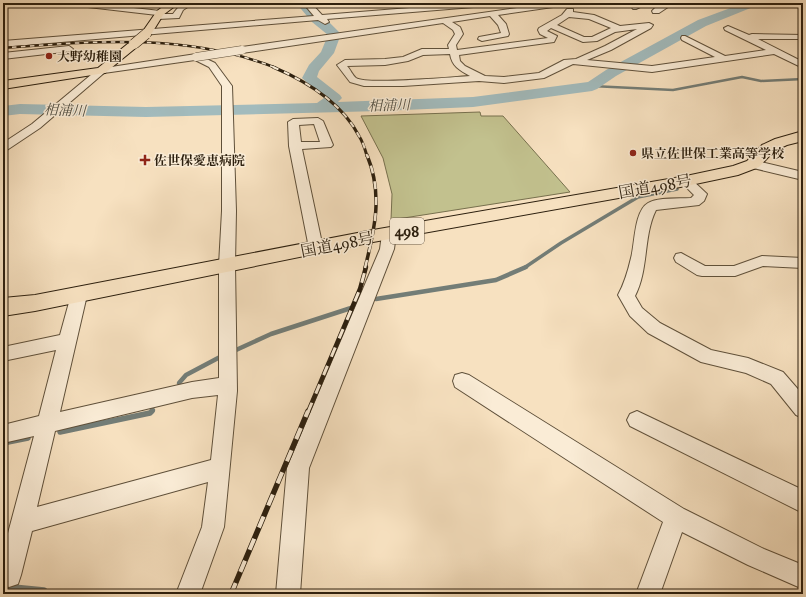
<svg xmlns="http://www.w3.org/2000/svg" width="806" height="597" font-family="'IM FELL Great Primer','Noto Serif JP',serif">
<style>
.green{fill:#c2c18e;stroke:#77704e}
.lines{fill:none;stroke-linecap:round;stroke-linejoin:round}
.stream-far3{stroke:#737d77;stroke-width:2.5}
.stream-far2{stroke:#737d77;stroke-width:3.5}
.stream-far1{stroke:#737d77;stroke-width:4.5}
.stream{stroke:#737d77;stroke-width:5.5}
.river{fill:#a2bbbd;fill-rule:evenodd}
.minor-casing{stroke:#5f503a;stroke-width:2}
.major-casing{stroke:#2c1f0e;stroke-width:2}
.highway-casing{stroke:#2c1f0e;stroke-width:2}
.minor{fill:#faecd6;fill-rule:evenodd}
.major{fill:#f7e1c0;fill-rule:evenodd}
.highway{fill:#f7e1c0;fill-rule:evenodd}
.rail-far4-casing{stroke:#2c1f0e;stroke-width:2.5}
.rail-far3-casing{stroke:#2c1f0e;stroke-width:3}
.rail-far2-casing{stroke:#2c1f0e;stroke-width:3.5}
.rail-far1-casing{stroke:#2c1f0e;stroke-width:4.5}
.rail-casing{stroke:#2c1f0e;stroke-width:5.5}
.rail-far4{stroke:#faecd6;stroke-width:1.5;stroke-dasharray:4.5;stroke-linecap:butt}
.rail-far3{stroke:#faecd6;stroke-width:2;stroke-dasharray:6;stroke-linecap:butt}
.rail-far2{stroke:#faecd6;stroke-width:2.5;stroke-dasharray:8;stroke-linecap:butt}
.rail-far1{stroke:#faecd6;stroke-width:3;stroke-dasharray:10;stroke-linecap:butt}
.rail{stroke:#faecd6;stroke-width:4;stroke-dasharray:12;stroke-linecap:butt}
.minor-bridge-casing{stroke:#5f503a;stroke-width:9;stroke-linecap:butt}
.major-bridge-casing{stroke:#2c1f0e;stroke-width:11;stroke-linecap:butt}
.minor-bridge{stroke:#faecd6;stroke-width:8}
.major-bridge{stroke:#f7e1c0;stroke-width:10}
.poi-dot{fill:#8f2418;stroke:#faecd6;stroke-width:1.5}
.labels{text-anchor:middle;stroke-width:3;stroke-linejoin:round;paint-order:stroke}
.far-poi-label{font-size:13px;font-weight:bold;fill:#2c1f0e;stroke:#faecd6;text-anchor:start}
.far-water-label{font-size:14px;font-style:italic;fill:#4f4e43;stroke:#faecd6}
.shield{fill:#faecd6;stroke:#6a5c4a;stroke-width:1}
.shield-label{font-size:15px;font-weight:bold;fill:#2c1f0e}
.street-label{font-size:16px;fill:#2c1f0e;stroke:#faecd6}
</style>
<rect width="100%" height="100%" fill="#f7e1c0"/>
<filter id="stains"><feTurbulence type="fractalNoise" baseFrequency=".005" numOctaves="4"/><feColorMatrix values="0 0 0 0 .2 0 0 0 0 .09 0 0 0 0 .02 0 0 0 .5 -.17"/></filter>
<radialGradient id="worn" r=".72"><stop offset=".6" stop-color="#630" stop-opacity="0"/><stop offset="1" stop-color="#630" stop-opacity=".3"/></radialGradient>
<polygon class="green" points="480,112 481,116 503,116 570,192 391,220 392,194 383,158 361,116"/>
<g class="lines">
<polyline class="stream-far3" points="592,86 673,90 742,77 761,81 803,79"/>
<polyline class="stream-far2" points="524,268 561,243 638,197 677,189"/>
<g class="stream-far1">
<polyline points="376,299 496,280 526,267"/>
<polyline points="236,350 271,334 351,308"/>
<polyline points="179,383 186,375 220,357"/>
<polyline points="151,412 153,410"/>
</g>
<g class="stream">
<polyline points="60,432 150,413 152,411"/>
<polyline points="3,443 28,438"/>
<polyline points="3,586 44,590 49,594"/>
</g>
<polygon class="river" points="296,3 308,3 320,16 328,21 341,34 334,53 319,71 317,77 340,95 342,98 338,102 473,97 588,82 606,70 698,20 744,3 760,3 758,5 706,26 616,76 597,89 592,91 473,107 381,111 146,117 20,114 3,116 3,106 20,104 146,107 317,103 324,98 302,78 309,65 321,52 328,35 312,22"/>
<defs>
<g id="minor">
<path d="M3 3H90L160 11H163V14H173C179 5 184 3 194 3L183 10 179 18 158 19 154 17 157 15 88 7 3 6Z"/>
<polygon points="303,3 311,3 322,15 472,3 502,3 498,5 327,19 329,22 325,24 318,20 3,47 3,41 314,16"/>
<path d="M552 3H571L567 5 498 15 506 24 509 34 508 36 482 41 478 39 479 37 501 33 498 25 490 16 452 22 460 27 463 34 456 45 457 50 548 38 540 34 538 30 539 28 562 15 567 9H573V12L594 15 620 26 649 23 653 25 651 28 611 50 587 60 652 66 715 57 682 40 681 38 682 36H685L725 56 766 50 725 30 724 28 728 26 749 35 752 34 803 35 802 39H758L803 62V68L774 54 652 72 573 64 544 78 504 83 479 81 403 86H364L350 82 337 65 345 60 385 59 403 57 422 49H449L448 45 455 34 453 30 443 23 242 53 238 50 242 47ZM569 17 589 19 611 28 592 37H584L557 25ZM551 28 583 42 597 41 615 32 637 29 605 46 576 59 564 60 539 73 504 77 485 76 465 66 460 61 459 55 554 42 557 36 547 31ZM450 54C452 66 459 70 470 76 453 77 366 85 356 78 353 76 350 69 347 66L385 65 408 61 423 55Z"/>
<polygon points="629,3 637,3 640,7 636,9 633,9"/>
<polygon points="664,3 674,3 659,13 653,13 652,11 656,7"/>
<polygon points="69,46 73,49 72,51 3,59 3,53"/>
<path d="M196 54 215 63 232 86 236 211 235 265 237 391 224 527 200 594H176L202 527 208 482 32 531 21 575 18 584 9 587 3 585V552L34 436 3 443V425L39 416 56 350 3 361V347L60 335 71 295 73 291 79 289 85 291 87 295 60 412 192 382 219 378V265L222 211V86L209 67 195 60 104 73 40 128 7 150 3 151V143L32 124 98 69ZM218 395 211 460 37 507 55 431 192 398Z"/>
<path d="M318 118 323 121 333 145 331 147 302 149 323 248 321 252 316 253 311 252 309 248 289 146 288 122 293 119ZM314 124 320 142H301L299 125Z"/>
<polygon points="753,160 803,172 803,180 749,167 747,164 749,161"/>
<path d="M686 177 690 178 707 194 704 201 699 205 656 210C643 236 649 269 635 296L642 308 660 323 711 350 748 358 783 372 803 395V418L796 415 771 384 746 373 701 362 648 333 630 316 618 295C624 284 628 271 631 258 635 244 634 211 648 203 659 197 678 199 691 198L694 195 680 181 682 178Z"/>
<polygon points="389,229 394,231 396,234 394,249 309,468 300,594 276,594 287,468 380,249 382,234 384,231"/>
<polygon points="681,253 705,266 734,266 762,256 803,258 803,268 763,266 735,276 702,276 697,275 676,262 674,258 676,254"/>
<polygon points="462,373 469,375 684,509 764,549 803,565 803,589 748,565 682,532 660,594 636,594 663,522 455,387 453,381 455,375"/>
<polygon points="637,411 803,490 803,513 630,426 627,420 630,414"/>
</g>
<g id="major">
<polygon points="168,3 179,3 163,15 150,36 142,36 141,34 157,11"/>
<polygon points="134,41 138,42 139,44 138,46 105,73 3,89 3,81 98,68 130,42"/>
</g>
<polygon id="highway" points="803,131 803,141 787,145 774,151 759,167 738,175 686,186 373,242 35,311 3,316 3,298 35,295 373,230 686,176 733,166 747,161 762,145 775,139"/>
</defs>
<use href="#minor" class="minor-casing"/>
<use href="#major" class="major-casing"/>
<use href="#highway" class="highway-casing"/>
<use href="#minor" class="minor"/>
<use href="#major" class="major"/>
<use href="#highway" class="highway"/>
<defs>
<path id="rail-far4" d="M3 48C95 41 188 33 276 68"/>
<path id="rail-far3" d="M273 67C306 81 342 103 359 136 363 142 365 149 367 156"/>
<path id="rail-far2" d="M365 268C375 228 383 194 367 155"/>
<polyline id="rail-far1" points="308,412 360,289 366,267"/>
<polyline id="rail" points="231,594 308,411"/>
</defs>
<use href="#rail-far4" class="rail-far4-casing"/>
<use href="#rail-far3" class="rail-far3-casing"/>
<use href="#rail-far2" class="rail-far2-casing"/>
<use href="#rail-far1" class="rail-far1-casing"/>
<use href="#rail" class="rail-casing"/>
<use href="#rail-far4" class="rail-far4"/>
<use href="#rail-far3" class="rail-far3"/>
<use href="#rail-far2" class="rail-far2"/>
<use href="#rail-far1" class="rail-far1"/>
<use href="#rail" class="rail"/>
<defs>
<polyline id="minor-bridge" points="196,57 242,50"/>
<polyline id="major-bridge" points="134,44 146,34"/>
</defs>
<use href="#minor-bridge" class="minor-bridge-casing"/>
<use href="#major-bridge" class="major-bridge-casing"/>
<use href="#minor-bridge" class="minor-bridge"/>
<use href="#major-bridge" class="major-bridge"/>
</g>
<g class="poi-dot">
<circle cx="49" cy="56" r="4"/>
<circle cx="633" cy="153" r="4"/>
<path d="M143 154h4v4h4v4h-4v4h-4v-4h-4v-4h4z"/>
</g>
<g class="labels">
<g class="far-poi-label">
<text x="57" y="61">大野幼稚園</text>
<text x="641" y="158">県立佐世保工業高等学校</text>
<text x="154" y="165">佐世保愛恵病院</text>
</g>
<g class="far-water-label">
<text transform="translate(389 105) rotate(-2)" y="5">相浦川</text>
<text transform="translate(65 110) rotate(2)" y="5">相浦川</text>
</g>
<rect class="shield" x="390" y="218" width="34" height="26" rx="3"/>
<g class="shield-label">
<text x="407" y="236">498</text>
</g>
<g class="street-label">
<text transform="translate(655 186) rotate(-10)" y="6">国道498号</text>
<text transform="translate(337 244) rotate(-11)" y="6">国道498号</text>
</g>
</g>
<rect width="806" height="597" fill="none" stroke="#f7e1c0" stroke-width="16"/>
<rect x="4" y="4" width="798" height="589" fill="none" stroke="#2c1f0e" stroke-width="2"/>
<rect x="8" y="8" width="790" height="581" fill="none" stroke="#2c1f0e"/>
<rect width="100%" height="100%" filter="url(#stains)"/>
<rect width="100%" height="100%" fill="url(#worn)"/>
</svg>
